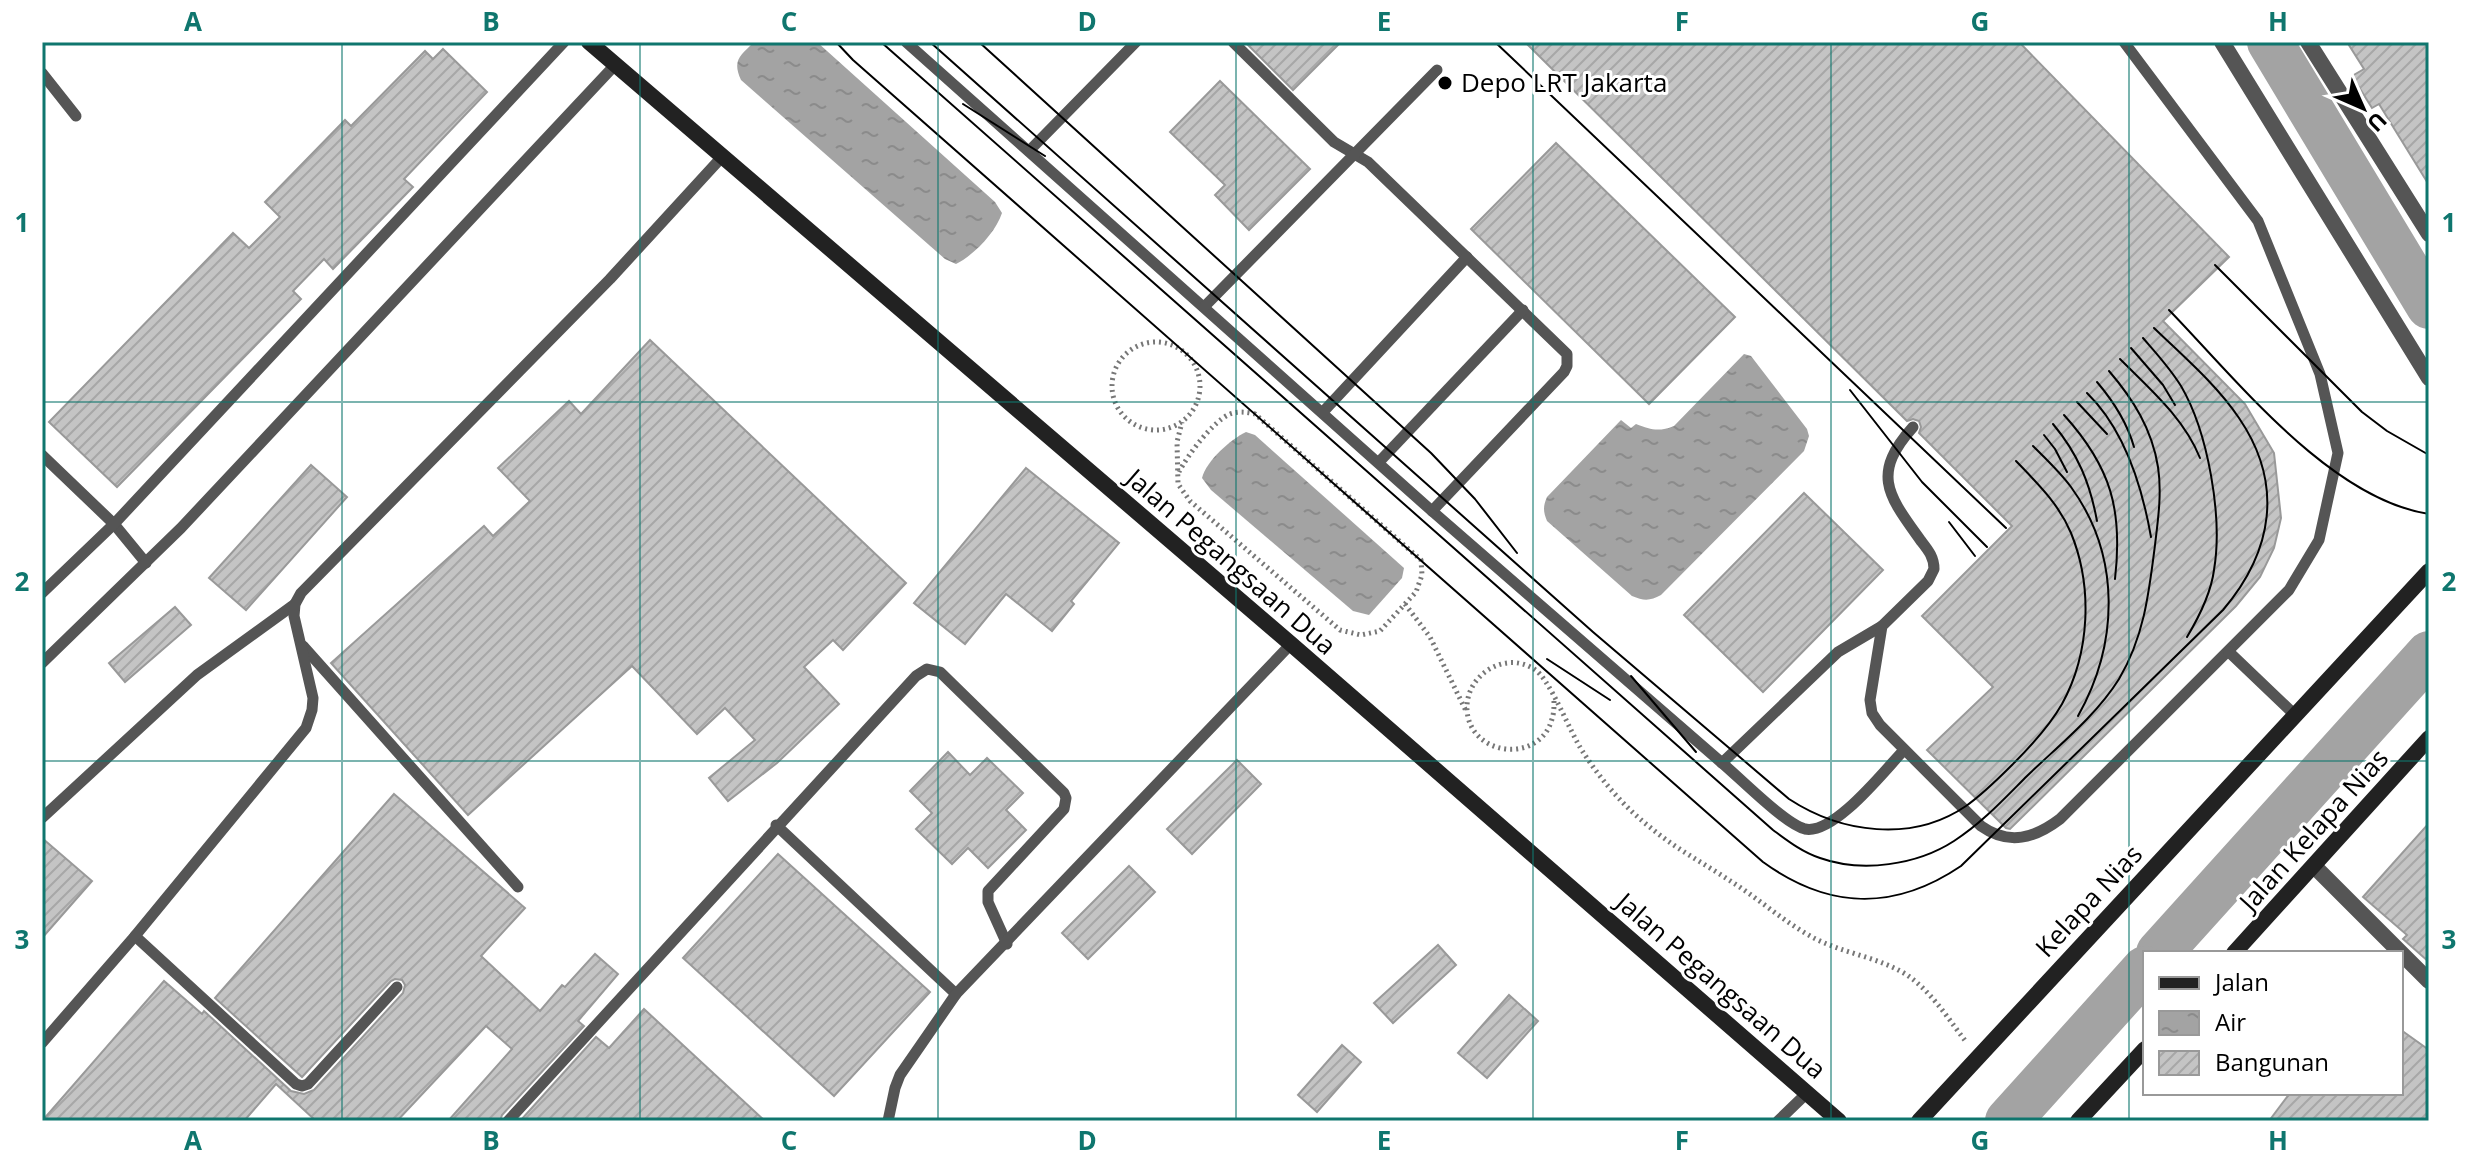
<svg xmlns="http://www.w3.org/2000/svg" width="2471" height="1163" font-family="'Open Sans',sans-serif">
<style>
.water{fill:url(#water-ripples)}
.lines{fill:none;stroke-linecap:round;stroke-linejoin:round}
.river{stroke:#a3a3a3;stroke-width:46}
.building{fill:url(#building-hatch);stroke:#999;stroke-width:2}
.path{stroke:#777;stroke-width:5;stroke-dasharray:2 4;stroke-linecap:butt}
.lane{stroke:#555;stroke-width:11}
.street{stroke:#555;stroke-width:16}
.secondary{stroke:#222;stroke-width:16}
.tram{stroke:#000;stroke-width:2}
.grid{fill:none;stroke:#0f766e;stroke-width:2;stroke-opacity:0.55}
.poi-dot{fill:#000;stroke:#fff;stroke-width:3}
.labels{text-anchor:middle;stroke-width:6;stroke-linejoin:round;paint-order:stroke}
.poi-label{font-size:26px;fill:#000;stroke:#fff;text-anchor:start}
.street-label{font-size:26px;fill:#000;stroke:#fff}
.neatline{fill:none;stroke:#0f766e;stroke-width:3}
.grid-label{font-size:26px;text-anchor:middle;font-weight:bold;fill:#0f766e}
</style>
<defs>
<pattern id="water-ripples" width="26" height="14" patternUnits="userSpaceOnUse" patternTransform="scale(2)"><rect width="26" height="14" fill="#a3a3a3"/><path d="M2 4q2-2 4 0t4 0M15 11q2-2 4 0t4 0" fill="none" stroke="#8b8b8b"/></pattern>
<pattern id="building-hatch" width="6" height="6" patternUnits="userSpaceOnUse" patternTransform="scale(2)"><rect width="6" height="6" fill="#c4c4c4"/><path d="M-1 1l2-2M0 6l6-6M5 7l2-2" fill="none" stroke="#a7a7a7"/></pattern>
</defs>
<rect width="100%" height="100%" fill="#fff"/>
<g class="water">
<path d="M754 42H817L995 202 1002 213C996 232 974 255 956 264L945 259 741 80C732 60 740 56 754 42Z"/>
<path d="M1744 354 1751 356 1807 429 1809 436 1804 451 1661 595C1650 601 1644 601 1632 596L1547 521C1543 511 1543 506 1547 497L1621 420 1631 428 1636 424C1651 430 1659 432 1674 426Z"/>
<path d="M1246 432 1255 435 1404 568 1402 578 1369 615 1353 611 1211 490 1202 478C1206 461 1231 439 1246 432Z"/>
</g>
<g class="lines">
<g class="river">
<polyline points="2270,42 2429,306"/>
<polyline points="2159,953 2429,654"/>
<polyline points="2008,1121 2145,969"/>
</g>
</g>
<g class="building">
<polygon points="1245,42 1341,42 1293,90"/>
<polygon points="1525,42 2019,42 2229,257 2163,321 2245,404 2274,453 2281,518 2274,548 2260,577 2236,606 2010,829 2006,828 1927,750 1993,687 1922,616 2012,526 1919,433 1921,427 1919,421 1913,419 1907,421"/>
<polygon points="2347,42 2429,42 2429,185 2379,104 2372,108 2352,76 2364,69"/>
<polygon points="443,49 487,92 404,179 413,187 333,269 324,259 293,291 301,299 117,487 49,422 233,233 249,248 280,217 265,202 345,120 351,126 425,51 433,59"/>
<polygon points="1220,81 1310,169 1249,230 1215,195 1225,185 1170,132"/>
<polygon points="1556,143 1735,317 1649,404 1471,229"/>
<polygon points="650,340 906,583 843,650 833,640 804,667 839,704 777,763 728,801 709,778 755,740 725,708 697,734 632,666 468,815 331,663 484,526 493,536 530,501 498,468 569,401 581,414"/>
<polygon points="311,465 347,497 246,610 209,578"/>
<polygon points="1026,468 1119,543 1071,601 1074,604 1052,631 1006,594 965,644 914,603"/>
<polygon points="1804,493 1883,570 1763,692 1684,615"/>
<polygon points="175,607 191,625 125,682 109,663"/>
<polygon points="948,752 970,775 987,758 1023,793 1006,810 1026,830 988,868 968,848 952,864 916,829 932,813 910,791"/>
<polygon points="1237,760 1261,784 1192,854 1167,829"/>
<polygon points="394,794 525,908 481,956 540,1011 562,985 565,987 595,954 618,974 578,1021 584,1026 502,1115 500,1121 448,1121 512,1049 486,1026 397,1121 316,1121 276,1084 244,1121 42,1121 164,981 202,1014 204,1011 291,1091 304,1094 314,1090 403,993 405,985 402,980 395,979 391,981 302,1077 215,998"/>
<polygon points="2429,823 2429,962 2403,939 2407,935 2363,897"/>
<polygon points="42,838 92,881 42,938"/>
<polygon points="778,854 930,992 834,1096 683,958"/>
<polygon points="1129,866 1155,892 1088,959 1062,933"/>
<polygon points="1438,945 1456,965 1393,1023 1374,1003"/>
<polygon points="1509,995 1538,1021 1487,1078 1458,1053"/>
<polygon points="644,1009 765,1121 520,1121 596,1037 609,1048"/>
<polygon points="2401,1030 2429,1050 2429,1121 2269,1121 2290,1093 2401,1093"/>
<polygon points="1342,1045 1361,1062 1317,1112 1298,1095"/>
</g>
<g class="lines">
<g class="path">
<circle cx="1156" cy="386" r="44"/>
<path d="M1179 472C1187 456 1213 421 1230 414 1239 411 1246 412 1255 414L1421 560 1422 575 1416 592 1380 631 1361 635 1340 630 1190 501 1178 484 1177 442 1182 422"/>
<polyline points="1405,604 1430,637 1466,711"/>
<path d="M1554 701C1554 707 1554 713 1552 719 1540 764 1470 757 1467 710 1465 676 1504 650 1534 669 1550 678 1570 733 1583 752 1601 780 1624 807 1651 828 1676 849 1705 864 1732 882 1759 899 1783 921 1812 937 1841 953 1879 957 1907 975 1932 992 1949 1020 1967 1043"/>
</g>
<g class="lane">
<polyline points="906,42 1432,511 1722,763 1838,652 1882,626"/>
<polyline points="1233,42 1334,142 1368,162 1567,354 1567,366 1564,372 1432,511"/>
<polyline points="42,73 76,116"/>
<polyline points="1029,151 1136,42"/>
<polyline points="1205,306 1437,70"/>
<polyline points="1323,412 1467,257"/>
<path d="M1913 427C1870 475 1889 496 1921 541 1928 550 1934 557 1934 569L1928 581 1882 626 1870 700 1872 713 1880 725 1981 826C2009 846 2035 838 2060 819L2289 590 2319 540 2338 453 2320 374 2258 221 2124 42"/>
<polyline points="42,455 114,524 146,563"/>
<polyline points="1379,462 1523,310"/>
<polyline points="42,593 114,524 564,42"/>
<polyline points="303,646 518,887"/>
<polyline points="2229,652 2294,714"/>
<polyline points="42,663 181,528 615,65"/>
<path d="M1722 763C1740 778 1785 824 1805 829 1834 835 1884 771 1904 750"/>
<polyline points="42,818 197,675 295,604"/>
<polyline points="776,825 956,994"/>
<polyline points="135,936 296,1084 302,1086 308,1084 397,987"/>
<polyline points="42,1043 135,936 306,728 312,710 313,698 294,616 295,604 301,593 610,279 721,158"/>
<polyline points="508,1121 916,676 927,669 940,672 1064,793 1066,798 1064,809 988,891 988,902 1007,944"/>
<polyline points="888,1121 895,1088 900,1075 956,994 1291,644"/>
<polyline points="1778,1121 1807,1093"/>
</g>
<g class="street">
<polyline points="2222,42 2429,378"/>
<polyline points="2308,42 2429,234"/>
<polyline points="2314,866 2429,981"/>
</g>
<g class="secondary">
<polyline points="589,42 1291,644 1839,1121"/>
<polyline points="2234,953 2429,738"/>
<polyline points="1919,1121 2429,571"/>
<polyline points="2078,1121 2145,1049"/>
</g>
<g class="tram">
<path d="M836 42 853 60 1763 862C1828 909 1893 912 1961 866L2223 610C2273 551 2284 484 2239 418 2216 384 2183 356 2154 328"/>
<path d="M881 42 1773 830C1788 841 1802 852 1820 858 1862 873 1917 865 1954 841 1982 823 2004 799 2027 776 2058 746 2096 716 2119 679 2144 637 2149 593 2155 545 2158 520 2162 493 2158 467 2152 429 2133 399 2109 371"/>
<path d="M930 42 1593 632 1789 799C1841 833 1912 843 1966 806 1983 794 1997 780 2012 765 2030 747 2049 727 2062 704 2090 653 2093 587 2071 533 2059 504 2037 483 2016 461"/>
<polyline points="979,42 1431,453 1475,499 1517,553"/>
<polyline points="1495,42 2006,528"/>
<polyline points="963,104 1045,156"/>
<polyline points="2215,265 2362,412 2387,431 2429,455"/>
<path d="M2169 310C2236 379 2330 499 2429 514"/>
<path d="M2143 338C2156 353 2170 368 2181 386 2208 432 2223 517 2214 570 2211 593 2199 617 2187 637"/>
<polyline points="2131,348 2163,385 2175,405"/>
<path d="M2120 359C2150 389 2184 418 2200 458"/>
<path d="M2097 382C2114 402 2127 422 2134 447"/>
<polyline points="1850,390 1922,482 1987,547"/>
<path d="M2087 393C2124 429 2142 486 2151 537"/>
<polyline points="2077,402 2107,434"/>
<path d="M2064 415C2111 467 2123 510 2115 579"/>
<path d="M2053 424C2078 454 2090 483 2097 521"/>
<polyline points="2044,435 2055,449 2067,472"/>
<path d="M2033 446C2046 459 2060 472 2071 487 2121 556 2119 643 2078 716"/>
<polyline points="1949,522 1975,556"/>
<polyline points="1547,659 1610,700"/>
<polyline points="1631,676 1696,752"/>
</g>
</g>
<path class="grid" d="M342 42V1121M640 42V1121M938 42V1121M1236 42V1121M1533 42V1121M1831 42V1121M2129 42V1121M42 402H2429M42 761H2429"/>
<circle class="poi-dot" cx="1445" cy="83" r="8"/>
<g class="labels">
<g class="poi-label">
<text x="1461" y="92">Depo LRT Jakarta</text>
</g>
<g class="street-label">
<text transform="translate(1231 562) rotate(41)" y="9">Jalan Pegangsaan Dua</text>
<text transform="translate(2314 830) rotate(-48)" y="9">Jalan Kelapa Nias</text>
<text transform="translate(2089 901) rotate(-47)" y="9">Kelapa Nias</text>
<text transform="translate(1721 986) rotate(41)" y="9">Jalan Pegangsaan Dua</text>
</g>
</g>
<rect width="2471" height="1163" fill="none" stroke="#ffffff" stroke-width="88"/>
<rect x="2143" y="951" width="260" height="144" fill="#ffffff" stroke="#999999" stroke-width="2"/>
<rect x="2159" y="977" width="40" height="12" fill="#222222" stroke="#999999" stroke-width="2"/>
<text x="2215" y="991" font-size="24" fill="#000000">Jalan</text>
<rect x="2159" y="1011" width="40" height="24" fill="url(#water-ripples)" stroke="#999999" stroke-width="2"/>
<text x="2215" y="1031" font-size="24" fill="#000000">Air</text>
<rect x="2159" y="1051" width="40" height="24" fill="url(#building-hatch)" stroke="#999999" stroke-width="2"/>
<text x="2215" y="1071" font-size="24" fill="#000000">Bangunan</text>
<g transform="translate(2363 108) rotate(135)" stroke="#ffffff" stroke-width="6" paint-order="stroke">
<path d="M0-6L14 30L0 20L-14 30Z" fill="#000000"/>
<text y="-12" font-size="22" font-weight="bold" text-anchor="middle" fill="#000000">U</text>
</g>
<rect x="44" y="44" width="2383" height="1075" class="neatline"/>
<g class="grid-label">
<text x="193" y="31">A</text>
<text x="491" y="31">B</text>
<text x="789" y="31">C</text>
<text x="1087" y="31">D</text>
<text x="1384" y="31">E</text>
<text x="1682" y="31">F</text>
<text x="1980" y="31">G</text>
<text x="2278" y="31">H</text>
<text x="22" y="232">1</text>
<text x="2449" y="232">1</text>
<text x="22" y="591">2</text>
<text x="2449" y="591">2</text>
<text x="22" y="949">3</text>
<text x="2449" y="949">3</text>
<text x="193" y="1150">A</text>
<text x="491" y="1150">B</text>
<text x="789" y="1150">C</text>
<text x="1087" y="1150">D</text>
<text x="1384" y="1150">E</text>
<text x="1682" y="1150">F</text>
<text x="1980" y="1150">G</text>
<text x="2278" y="1150">H</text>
</g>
</svg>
